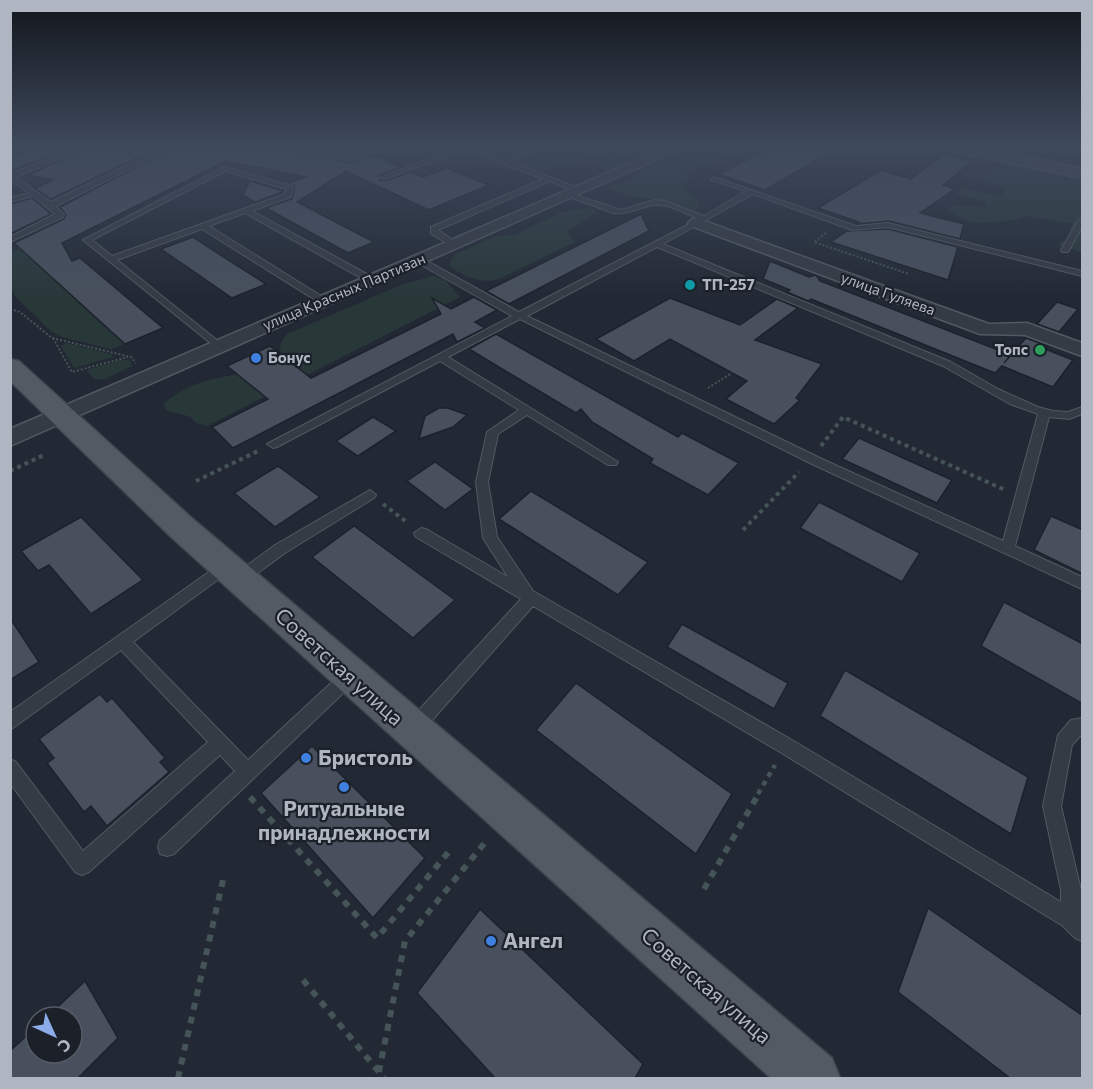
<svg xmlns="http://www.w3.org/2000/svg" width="1093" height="1089" font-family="Commissioner,sans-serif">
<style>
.green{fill:#283839}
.building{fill:#48505d;stroke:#1c222b;stroke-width:1.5}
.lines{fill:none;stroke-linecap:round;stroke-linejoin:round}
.lane-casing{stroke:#525962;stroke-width:2}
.street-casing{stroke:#525962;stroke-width:3}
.secondary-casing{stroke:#525962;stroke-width:3}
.primary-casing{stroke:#3e444e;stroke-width:3}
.path-far3{stroke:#455456;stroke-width:2;stroke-dasharray:2 2;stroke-linecap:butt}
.path-far2{stroke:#455456;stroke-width:4;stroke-dasharray:4 4;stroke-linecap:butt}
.path-far1{stroke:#455456;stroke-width:4.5;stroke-dasharray:5 5;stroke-linecap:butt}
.path{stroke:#455456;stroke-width:6;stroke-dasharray:7 7;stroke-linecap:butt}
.lane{fill:#353b44;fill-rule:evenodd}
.street{fill:#353b44;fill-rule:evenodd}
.secondary{fill:#444a57;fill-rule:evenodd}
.primary{fill:#535a64;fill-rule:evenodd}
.culture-dot{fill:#0f9aa8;stroke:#1b2029;stroke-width:2}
.leisure-dot{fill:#2e9e5b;stroke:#1b2029;stroke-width:2}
.shop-dot{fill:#3f7fe0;stroke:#1b2029;stroke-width:2}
.labels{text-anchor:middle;stroke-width:4.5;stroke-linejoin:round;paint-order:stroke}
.far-poi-label{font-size:15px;font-weight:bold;fill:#afb6c1;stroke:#1b2029;text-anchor:start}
.far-street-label{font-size:15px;fill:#afb6c1;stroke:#1b2029}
.near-street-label{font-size:21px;fill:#afb6c1;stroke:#1b2029}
.near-poi-label{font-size:21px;font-weight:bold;fill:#afb6c1;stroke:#1b2029;text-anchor:start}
</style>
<rect width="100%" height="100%" fill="#222934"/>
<g class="green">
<path d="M577 147H664C656 149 655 154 646 154 630 154 628 144 614 159L625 162 624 165 608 171 600 168 605 159C591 152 589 160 578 164L562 163 561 166 547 168 542 173 531 166 540 157Z"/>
<path d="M697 154 711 156 717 160 716 165 698 166 684 173 692 179 682 185 701 205 694 211C683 210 677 203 667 201 646 196 629 201 610 187L637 177 643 169 652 165Z"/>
<polygon points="1004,162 1049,174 1082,178 1082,253 1060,245 1060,242 1072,240 1073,235 1069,229 1073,224 1026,216 1017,220 979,223 963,219 947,209 953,205 986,207 986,202 955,193 964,188 1002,198 1005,188 961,176 966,173 988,173"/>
<path d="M590 207 597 212 567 231 575 242 499 279C481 284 463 277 449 265L454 255 494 237 517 234 560 213Z"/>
<polygon points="26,246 27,254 125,344 111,349 62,337 52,332 13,294 15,293 11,288 10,253"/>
<path d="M433 276 444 279 460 297 207 426 196 423 191 417 166 410 164 404C192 379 214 380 247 372 259 369 271 360 281 355L280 344 287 334 401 285Z"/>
<polygon points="66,343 111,354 113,357 74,368 61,346"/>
<polygon points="120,360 130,360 132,366 105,379 94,379 87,370"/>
</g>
<g class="building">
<polygon points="35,147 73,147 10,171 10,156"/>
<polygon points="90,147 160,147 51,199 35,188 53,180 28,175"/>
<polygon points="175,147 263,147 351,163 375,156 401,167 378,176 379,180 385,181 412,172 423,177 447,168 489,185 429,210 346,171 297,202 374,242 348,253 266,208 292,199 295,186 289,183 306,177 226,161 62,243 72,261 80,258 163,328 125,344 14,243 64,219 66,215 60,207"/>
<polygon points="291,147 355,147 366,152 339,154"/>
<polygon points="775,147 839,147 765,190 718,174"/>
<polygon points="944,154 973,161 943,185 955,189 920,213 964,224 960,239 889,221 857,224 859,222 818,208 881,170 911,179"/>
<polygon points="250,181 283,191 283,192 255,202 243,195"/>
<polygon points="32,198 51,214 10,234 10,204"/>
<polygon points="641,214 649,231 509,304 486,291"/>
<polygon points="888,229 958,247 948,280 831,242 847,231"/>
<polygon points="193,237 219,254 266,284 232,298 161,249"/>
<polygon points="770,261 809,277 816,275 820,281 1011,355 1004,363 1026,338 1048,346 1045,349 1073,360 1053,387 1002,366 995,373 811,299 808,301 787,292 790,290 763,279"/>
<polygon points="474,297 497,310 475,322 485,328 457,342 453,334 233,448 212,427 268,399 227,366 270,346 311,378 441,314 432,298 451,309"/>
<polygon points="670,298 740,325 777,299 798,308 755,340 822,364 796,398 800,400 774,424 726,399 747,381 670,339 634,361 596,339"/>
<polygon points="1057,302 1078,309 1059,332 1037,324"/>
<polygon points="496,334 678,437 682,433 739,463 708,495 650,463 653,459 592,422 581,409 576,413 469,349"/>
<polygon points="439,408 448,408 467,415 453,427 419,439 425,416"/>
<polygon points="373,417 396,431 358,456 336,441"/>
<polygon points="859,438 952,480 937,503 842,459"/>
<polygon points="435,462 473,489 445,510 407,481"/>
<polygon points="278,466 320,497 275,527 234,493"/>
<polygon points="531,491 648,562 618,595 499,519"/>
<polygon points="819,502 920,553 902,582 800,528"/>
<polygon points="1051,516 1083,530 1083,574 1034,550"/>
<polygon points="81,517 143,580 91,614 49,565 38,571 21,551"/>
<polygon points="354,526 455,600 413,638 312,557"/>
<polygon points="1004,602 1083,644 1083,704 981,646"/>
<polygon points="10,618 39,662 10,680"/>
<polygon points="682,624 788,683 774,709 667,647"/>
<polygon points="845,670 1028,777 1011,834 820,716"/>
<polygon points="576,683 732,794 696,854 536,730"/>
<polygon points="100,694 107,702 112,698 165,758 160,762 169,772 107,826 91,806 84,812 47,763 54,758 39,739"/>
<polygon points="312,746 425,858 373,918 261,793"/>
<polygon points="928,908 1083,1016 1083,1078 1010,1078 898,992"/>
<polygon points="480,909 643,1064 635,1078 495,1078 417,993"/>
<polygon points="85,981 118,1038 78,1078 10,1078 10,1051 36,1027 36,1053 72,1053 72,1017 47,1017"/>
</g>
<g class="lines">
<defs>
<g id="lane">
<polygon points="79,147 88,147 16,177 51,202 165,147 173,147 56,206 64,215 63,217 10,242 10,237 55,214 33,196 10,202 10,198 29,193 10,180 10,174"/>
<path d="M265 147C293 147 321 157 349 157 365 157 379 147 395 147L351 161Z"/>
<polygon points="461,147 471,147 505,160 539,147 548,147 511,162 583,190 576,192 550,181 438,230 459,244 452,246 431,234 431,227 543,179 466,150 384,179 379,178"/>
<path d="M224 167 293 186 291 197 252 211 374 278V282H368L245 213 209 226 326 299V303H320L202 229 117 260 223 345 224 347 219 350 83 240ZM225 171 286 189 285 194 112 256 92 240Z"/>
<path d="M713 177 856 226 888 223 1082 271V276L888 227 852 230 753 194 663 244 951 362 998 389 1038 407 1053 411 1068 412 1082 407V414L1069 419 1049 417 1015 546 1082 577V589L814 465 520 319 448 357 618 462 616 465H608L527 415 498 434 488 482 497 537 533 591 792 740 1061 902V890L1043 806 1058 735 1071 720 1082 718V734L1072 745 1061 806 1081 890 1082 941 1075 938 1063 926 780 752 533 606 419 735 413 737 407 735 405 729 407 723 521 599 416 537 414 533 421 528 426 529 508 577 483 538 476 482 487 432 519 410 440 361 277 447 273 448 267 444 512 316 416 262V258H422L519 312 699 219C686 214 668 203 654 205 640 207 628 215 613 213L567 196V192L621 210 655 200 665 201 704 216 746 191 711 180ZM657 247 943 366 1010 404 1038 414 1003 541 822 459 527 316Z"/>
<polygon points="1079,219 1082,219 1082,227 1068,252 1062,252 1061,250"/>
<polygon points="370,490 376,495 374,498 285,553 244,583 234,583 232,579 234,575 275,545"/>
<polygon points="226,560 231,562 233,566 231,570 133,642 248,760 344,671 350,669 356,671 358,676 356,681 174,854 167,856 160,854 158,847 160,840 235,771 220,755 89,872 82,875 75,872 10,783 10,759 16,762 83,851 208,742 121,650 10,730 10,712"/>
</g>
<g id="street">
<polygon points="668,147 685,147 10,446 10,429"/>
<polygon points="696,218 989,324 1027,323 1082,343 1082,356 1025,335 980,334 691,226 688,223 691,220"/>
</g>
<polygon id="secondary" points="948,147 979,147 1082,168 1082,178 956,152"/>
<polygon id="primary" points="10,359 19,361 193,519 832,1058 840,1078 771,1078 171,537 10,381"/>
</defs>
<use href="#lane" class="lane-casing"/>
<use href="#street" class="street-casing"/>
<use href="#secondary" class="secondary-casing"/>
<use href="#primary" class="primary-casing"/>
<g class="path-far3">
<polyline points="233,156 240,147"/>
<polyline points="826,233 814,242 909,274"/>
<polyline points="10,309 20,312 52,338 131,357 136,363"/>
<polyline points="53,338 72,372 128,357"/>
<polyline points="708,388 732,373"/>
</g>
<g class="path-far2">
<polyline points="821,446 843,417 1005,490"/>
<polyline points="10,471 46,454"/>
<polyline points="196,481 258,451"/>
<polyline points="383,504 408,523"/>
<polyline points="743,530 799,472"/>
</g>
<polyline class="path-far1" points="758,794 775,765"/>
<g class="path">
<polyline points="250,797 377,938 451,849"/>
<polyline points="704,889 759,793"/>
<polyline points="303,980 384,1078"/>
<polyline points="379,1072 405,941 487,840"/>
<polyline points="178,1078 223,880"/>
</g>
<use href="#lane" class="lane"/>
<use href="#street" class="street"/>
<use href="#secondary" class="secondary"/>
<use href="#primary" class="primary"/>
</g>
<linearGradient id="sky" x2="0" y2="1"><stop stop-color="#13171d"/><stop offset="0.49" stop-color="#3e495c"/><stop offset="1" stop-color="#3e495c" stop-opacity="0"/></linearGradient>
<rect width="1093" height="299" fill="url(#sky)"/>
<circle class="culture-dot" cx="690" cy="285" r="6"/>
<circle class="leisure-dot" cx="1040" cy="350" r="6"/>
<g class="shop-dot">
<circle cx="256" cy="358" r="6"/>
<circle cx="306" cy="758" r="6"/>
<circle cx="344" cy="787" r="6"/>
<circle cx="491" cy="941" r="6"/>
</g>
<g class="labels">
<g class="far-poi-label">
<text x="702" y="290">ТП-257</text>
<text x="1028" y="355" text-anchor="end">Топс</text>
<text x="268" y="363">Бонус</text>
</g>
<g class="far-street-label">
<text transform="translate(344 292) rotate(-23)" y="5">улица Красных Партизан</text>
<text transform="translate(888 294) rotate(20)" y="5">улица Гуляева</text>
</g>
<g class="near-street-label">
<text transform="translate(339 667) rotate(42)" y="7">Советская улица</text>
<text transform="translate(706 986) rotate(41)" y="7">Советская улица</text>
</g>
<g class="near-poi-label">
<text x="318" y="765">Бристоль</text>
<text x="344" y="816" text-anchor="middle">Ритуальные<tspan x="344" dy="24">принадлежности</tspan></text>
<text x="503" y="948">Ангел</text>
</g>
</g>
<rect width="1093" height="1089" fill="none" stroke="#afb6c1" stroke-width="24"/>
<g transform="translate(54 1035) rotate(135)"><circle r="28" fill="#1b2029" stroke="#565c66" stroke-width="1.5"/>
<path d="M0-4.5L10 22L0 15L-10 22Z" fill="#8cacea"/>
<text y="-9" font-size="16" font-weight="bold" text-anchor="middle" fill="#afb6c1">С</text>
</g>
</svg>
